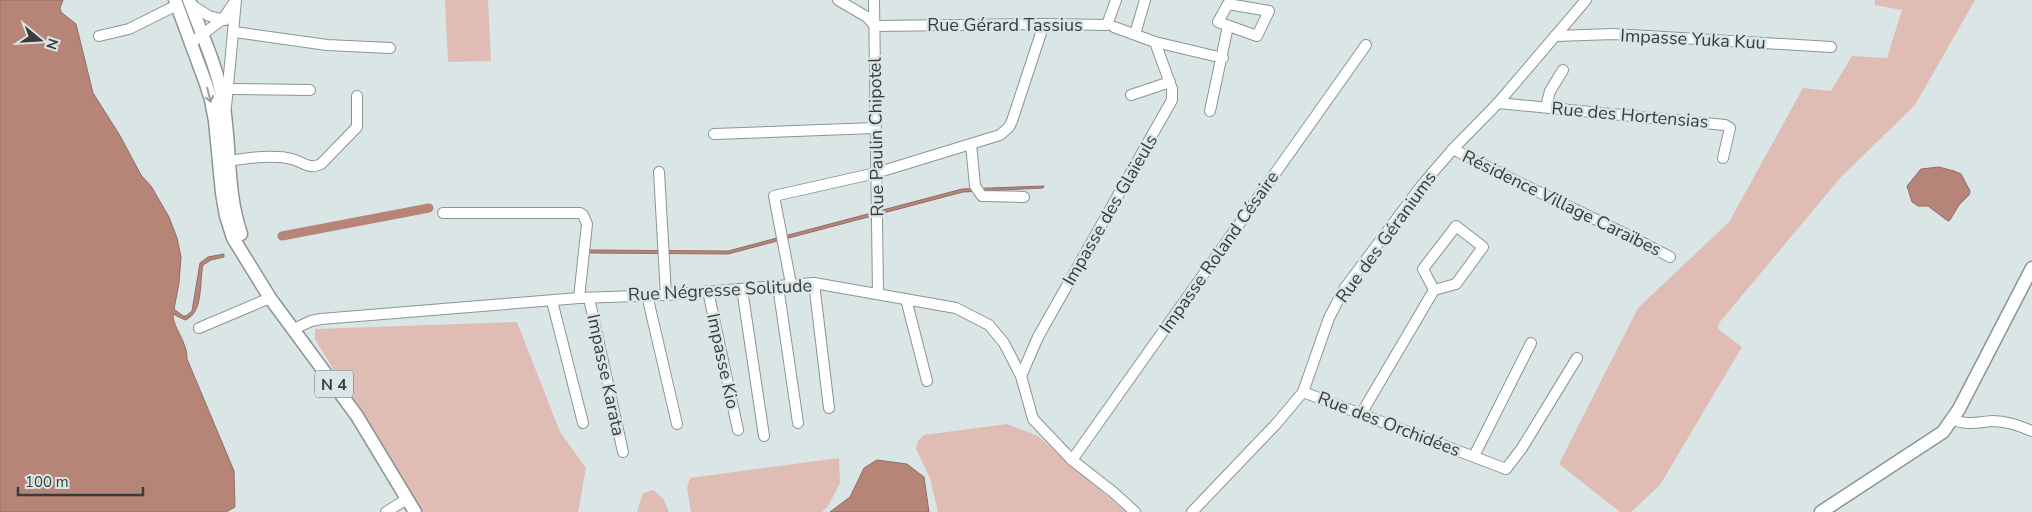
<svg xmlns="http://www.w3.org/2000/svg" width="2032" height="512" font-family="'Nunito Sans',sans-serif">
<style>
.green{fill:#e0bdb4}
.water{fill:#b78478;stroke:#916e66}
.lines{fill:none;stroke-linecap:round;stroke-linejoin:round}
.canal{stroke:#b78478;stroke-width:9}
.minor-casing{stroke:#8b9595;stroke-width:12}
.major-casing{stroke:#8b9595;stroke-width:15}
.minor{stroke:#fff;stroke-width:10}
.major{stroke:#fff;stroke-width:12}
.oneway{stroke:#9c9e9e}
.labels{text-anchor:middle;stroke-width:5;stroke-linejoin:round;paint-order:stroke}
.shield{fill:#dae5e5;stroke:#696f6f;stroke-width:1}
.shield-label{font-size:16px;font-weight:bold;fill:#383c3c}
.street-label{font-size:18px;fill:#383c3c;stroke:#dae5e5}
</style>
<rect width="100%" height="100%" fill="#dae5e5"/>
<g class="green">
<polygon points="445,0 488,0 491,61 448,62"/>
<polygon points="1875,0 1975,0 1915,105 1840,178 1719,323 1718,329 1742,347 1660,485 1631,512 1620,512 1559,464 1638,308 1729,222 1803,88 1831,91 1852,56 1887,58 1902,10 1875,5"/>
<polygon points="517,322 560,432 586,468 578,512 421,512 315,339 315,329"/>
<polygon points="1007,424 1038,436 1126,512 938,512 930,478 916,449 918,441 924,435"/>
<polygon points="839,458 840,483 828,506 822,512 691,512 687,488 690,478"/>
<polygon points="653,490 663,498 669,512 637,512 643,493"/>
</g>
<g class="water">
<path d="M0 0H63L60 8 61 12 76 24 93 93 119 134 141 175 151 186 169 217 177 238 181 257 179 283 174 309 183 316H186L192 311 200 263 208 257 224 254V257L211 260 203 265C199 282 204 313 185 320L173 314C172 327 188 342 187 359L234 471 235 507 226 512H0Z"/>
<polygon points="1939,167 1954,171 1961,174 1970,191 1969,195 1959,205 1950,220 1948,221 1928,206 1918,206 1912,202 1907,186 1921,169"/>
<polygon points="1044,186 1043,188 963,192 728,254 589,253 590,250 728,251 962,189"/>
<polygon points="877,460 907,464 924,477 929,512 830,512 850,497 864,468"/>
</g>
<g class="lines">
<polyline class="canal" points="282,236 429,208"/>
<defs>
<g id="minor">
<polyline points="838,0 867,17 875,26"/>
<polyline points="874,0 878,293"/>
<polyline points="190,4 209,16 225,20"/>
<polygon points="1228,4 1269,11 1257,36 1218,22"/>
<polyline points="875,26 1044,24 1107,25 1116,0"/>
<polyline points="1114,27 1155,42 1223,58"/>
<polyline points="235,32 327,45 390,48"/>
<polyline points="1135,34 1145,0"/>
<polyline points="99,36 129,29 177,5"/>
<polyline points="1555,36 1614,34 1831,47"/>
<polyline points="191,43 223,19 235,1"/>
<polyline points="228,89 310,90"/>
<polyline points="1131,95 1170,82"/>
<polyline points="1498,103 1725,125 1730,128 1723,158"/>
<polyline points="226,107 236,0"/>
<polyline points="1546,107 1550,91 1563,70"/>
<polyline points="1210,111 1228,26"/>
<polyline points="714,134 875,128"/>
<polyline points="971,144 975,186 982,196 1024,197"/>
<path d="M1453 149C1524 187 1599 219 1670 257"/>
<path d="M228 161C246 158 274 154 292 159 303 162 309 170 321 164L357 127V96"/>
<polyline points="659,172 666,295"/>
<polyline points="443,213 580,213 583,215 587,224 579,298"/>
<polyline points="814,283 829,408"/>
<polyline points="791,284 774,196 876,173 1000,135 1009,127 1012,121 1044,24"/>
<polyline points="778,286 798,423"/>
<polyline points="742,289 764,436"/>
<polyline points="708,291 738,430"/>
<polyline points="647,295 677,424"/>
<polyline points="589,298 623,452"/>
<polyline points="906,299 927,381"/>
<polyline points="552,301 583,423"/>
<polyline points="199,328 270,298"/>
<polyline points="294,329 311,321 321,319 579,298 666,295 814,283 956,308 989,325 1004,343 1021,376 1033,419 1072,460 1113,492 1135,512"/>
<polyline points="1021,376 1038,337 1172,100 1172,89 1155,42"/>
<polyline points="1303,392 1506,469 1522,448 1577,358"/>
<polyline points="1361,414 1434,290 1456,284 1483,247 1456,226 1423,269 1434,290"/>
<path d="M1952 419C1966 426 1978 422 1993 421 2007 421 2019 426 2032 431"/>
<polyline points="1474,456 1531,343"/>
<polyline points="1072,460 1366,45"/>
<polyline points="386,512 407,499"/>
<polyline points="1192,512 1277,423 1303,392 1329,318 1344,289 1422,185 1453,149 1498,103 1586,0"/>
</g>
<g id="major">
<polyline points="175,0 206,84 211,100 215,121 222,193 226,216 233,238 270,298 357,416 415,512"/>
<path d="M189 0C201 33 217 66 223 101 231 146 226 190 241 234"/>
<polyline points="1821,512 1943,432 1959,409 2032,268"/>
</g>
</defs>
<use href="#minor" class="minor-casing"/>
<use href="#major" class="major-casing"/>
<use href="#minor" class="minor"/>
<use href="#major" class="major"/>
</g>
<defs><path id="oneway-shaft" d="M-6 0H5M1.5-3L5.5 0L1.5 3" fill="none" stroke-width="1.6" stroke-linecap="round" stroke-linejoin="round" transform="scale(1.25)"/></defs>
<use class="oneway" href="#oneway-shaft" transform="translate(209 95) rotate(76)"/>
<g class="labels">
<rect class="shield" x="315" y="370.5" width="38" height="27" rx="4"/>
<g class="shield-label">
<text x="334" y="390">N 4</text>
</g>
<g class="street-label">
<text x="1005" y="31">Rue Gérard Tassius</text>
<text transform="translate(1693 39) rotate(3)" y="6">Impasse Yuka Kuu</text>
<text transform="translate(1630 115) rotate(5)" y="6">Rue des Hortensias</text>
<text transform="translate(876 137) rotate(-91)" y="6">Rue Paulin Chipotel</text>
<text transform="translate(1562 203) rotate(26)" y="6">Résidence Village Caraïbes</text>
<text transform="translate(1110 210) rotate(-60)" y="6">Impasse des Glaïeuls</text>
<text transform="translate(1386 237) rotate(-54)" y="6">Rue des Géraniums</text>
<text transform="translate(1219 252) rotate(-55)" y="6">Impasse Roland Césaire</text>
<text transform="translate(720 290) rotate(-3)" y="6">Rue Négresse Solitude</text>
<text transform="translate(723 361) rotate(78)" y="6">Impasse Kio</text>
<text transform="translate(606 375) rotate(78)" y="6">Impasse Karata</text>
<text transform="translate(1389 424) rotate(21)" y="6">Rue des Orchidées</text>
</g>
</g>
<g transform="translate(40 40) rotate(108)" stroke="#dae5e5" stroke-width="4" paint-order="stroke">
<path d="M0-4L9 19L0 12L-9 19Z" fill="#383c3c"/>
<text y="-8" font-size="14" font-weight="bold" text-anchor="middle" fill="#383c3c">N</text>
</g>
<path d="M18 487v8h125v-8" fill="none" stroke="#383c3c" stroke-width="2.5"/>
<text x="25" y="487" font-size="15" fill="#383c3c" stroke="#dae5e5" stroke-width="4" paint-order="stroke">100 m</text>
</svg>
